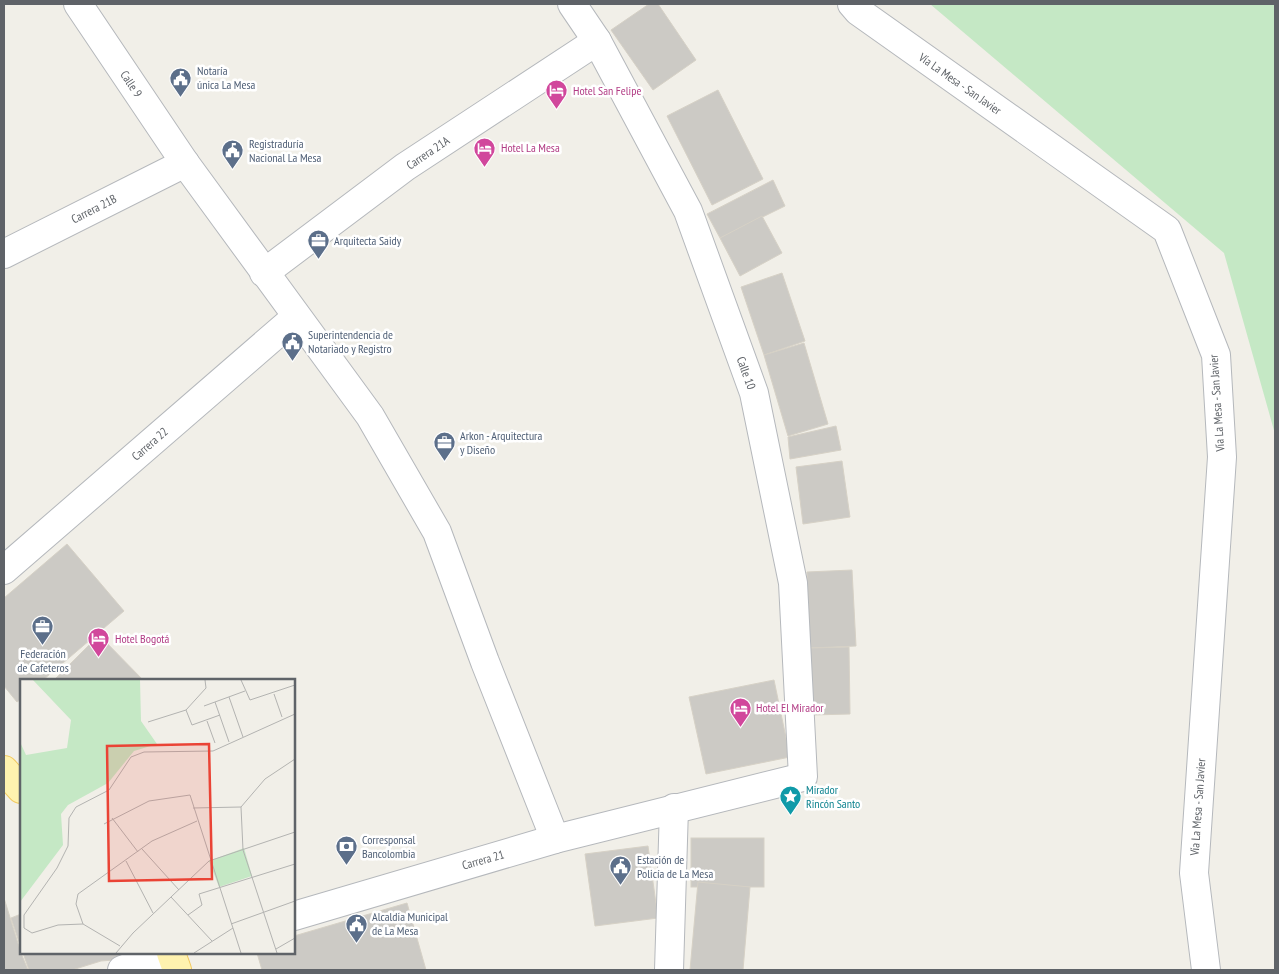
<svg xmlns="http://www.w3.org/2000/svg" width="1279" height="974" font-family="'PT Sans Narrow',sans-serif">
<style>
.green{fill:#c5e8c5}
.building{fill:#cccac5;stroke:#d6d1c6}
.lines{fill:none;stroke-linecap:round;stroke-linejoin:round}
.minor-casing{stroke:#b5b8bc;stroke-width:30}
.major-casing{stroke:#f2c960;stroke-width:30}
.minor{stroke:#fff;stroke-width:28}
.major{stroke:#fff2af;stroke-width:28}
.labels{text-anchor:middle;stroke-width:5;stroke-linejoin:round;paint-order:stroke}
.service-label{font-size:12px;fill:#4e5e75;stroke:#fff;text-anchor:start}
.street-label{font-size:12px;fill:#5f6368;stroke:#fff}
.hotel-label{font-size:12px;fill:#b23c85;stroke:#fff;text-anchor:start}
.culture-label{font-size:12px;fill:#0d838f;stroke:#fff;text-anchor:start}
.inset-road{fill:none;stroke:#b3b3b1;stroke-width:1}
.view{fill:#ea4335;fill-opacity:0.15;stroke:#ea4335;stroke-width:2.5}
.inset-edge{fill:none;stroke:#5f6368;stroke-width:2.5}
</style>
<rect width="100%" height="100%" fill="#f1efe8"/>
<polygon class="green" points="930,4 1275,4 1275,434 1224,253"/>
<g class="building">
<polygon points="649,4 658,4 696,60 653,90 611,30"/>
<polygon points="718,90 763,179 712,205 667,116"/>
<polygon points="773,180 785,206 720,238 707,214"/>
<polygon points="762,216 782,253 740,276 720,238"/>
<polygon points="782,273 805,341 764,355 741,287"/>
<polygon points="804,343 828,424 788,436 764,355"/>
<polygon points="836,426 841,450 790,459 788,437"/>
<polygon points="842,461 850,517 803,524 796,467"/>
<polygon points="67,544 124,611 43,680 21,680 21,699 17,702 4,686 4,598"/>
<polygon points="852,570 856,646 810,648 807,572"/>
<polygon points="99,635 143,680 54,680"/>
<polygon points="849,647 850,714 811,715 810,648"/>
<polygon points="774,680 790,757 706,774 689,697"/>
<rect x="691" y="838" width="73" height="49"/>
<polygon points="648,846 658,918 595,926 585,854"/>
<polygon points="698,882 750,887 743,970 690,970"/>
<polygon points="4,898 21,953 28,970 4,970"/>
<polygon points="407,903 426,970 262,970 257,953 294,953 294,936"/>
<polygon points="21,914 21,948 11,918"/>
<polygon points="23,953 122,953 114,960 101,961 72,970 29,970"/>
</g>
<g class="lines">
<defs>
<g id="minor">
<polyline points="78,4 185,163 370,416 437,532 485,662 555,839"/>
<polyline points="852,4 858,11 1167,230 1216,355 1222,457 1194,873 1206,970"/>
<polyline points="4,254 185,163"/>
<polyline points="264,273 405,167 597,41"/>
<polyline points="4,570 296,317"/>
<polyline points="294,916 555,839 803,777 793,583 754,393 688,211 597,41 572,4"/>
<polyline points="122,970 168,953"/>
<polyline points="669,970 674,808"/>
</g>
<g id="major">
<polyline points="4,770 21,789"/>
<polyline points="171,953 177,970"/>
</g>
</defs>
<use href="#minor" class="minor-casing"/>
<use href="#major" class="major-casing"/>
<use href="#minor" class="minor"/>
<use href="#major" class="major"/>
</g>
<defs>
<symbol id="civic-pin" viewBox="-11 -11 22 30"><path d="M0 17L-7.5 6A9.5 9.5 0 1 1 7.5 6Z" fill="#5c6f8a" stroke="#fff"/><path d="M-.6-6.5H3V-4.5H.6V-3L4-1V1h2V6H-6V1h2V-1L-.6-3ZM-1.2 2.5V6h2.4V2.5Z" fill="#fff"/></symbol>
<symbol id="hotel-pin" viewBox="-11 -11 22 30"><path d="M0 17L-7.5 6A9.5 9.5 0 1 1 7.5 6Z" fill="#d1479c" stroke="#fff"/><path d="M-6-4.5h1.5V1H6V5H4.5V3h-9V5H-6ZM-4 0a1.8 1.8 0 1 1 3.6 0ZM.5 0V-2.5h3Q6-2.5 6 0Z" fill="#fff"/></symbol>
<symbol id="office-pin" viewBox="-11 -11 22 30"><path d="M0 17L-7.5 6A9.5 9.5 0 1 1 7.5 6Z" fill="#5c6f8a" stroke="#fff"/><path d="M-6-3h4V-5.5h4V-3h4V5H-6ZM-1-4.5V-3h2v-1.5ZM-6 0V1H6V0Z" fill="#fff"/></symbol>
<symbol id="sight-pin" viewBox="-11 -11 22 30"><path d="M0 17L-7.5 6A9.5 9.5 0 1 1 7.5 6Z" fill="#0f9aa8" stroke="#fff"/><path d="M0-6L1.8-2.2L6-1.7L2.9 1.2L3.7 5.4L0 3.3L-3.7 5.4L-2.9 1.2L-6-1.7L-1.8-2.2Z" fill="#fff"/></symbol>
<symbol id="bank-pin" viewBox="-11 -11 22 30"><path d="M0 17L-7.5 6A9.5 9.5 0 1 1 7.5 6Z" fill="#5c6f8a" stroke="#fff"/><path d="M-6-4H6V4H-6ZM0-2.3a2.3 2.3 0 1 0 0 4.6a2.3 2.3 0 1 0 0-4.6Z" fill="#fff"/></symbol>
</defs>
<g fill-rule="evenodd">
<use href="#civic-pin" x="168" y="66" width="25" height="34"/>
<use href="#hotel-pin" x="544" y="78" width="25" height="34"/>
<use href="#hotel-pin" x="472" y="136" width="25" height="34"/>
<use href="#civic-pin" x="220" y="138" width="25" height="34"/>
<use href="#office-pin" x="306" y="228" width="25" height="34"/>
<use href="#civic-pin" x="280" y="330" width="25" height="34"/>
<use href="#office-pin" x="432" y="430" width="25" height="34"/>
<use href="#office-pin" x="30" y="614" width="25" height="34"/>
<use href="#hotel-pin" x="86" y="626" width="25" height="34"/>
<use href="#hotel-pin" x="728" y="696" width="25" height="34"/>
<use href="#sight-pin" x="778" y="784" width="25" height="34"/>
<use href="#bank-pin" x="334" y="834" width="25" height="34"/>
<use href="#civic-pin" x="608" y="854" width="25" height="34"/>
<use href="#civic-pin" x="344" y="912" width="25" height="34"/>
</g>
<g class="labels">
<g class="service-label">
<text x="197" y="75">Notaría<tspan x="197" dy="14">única La Mesa</tspan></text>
<text x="249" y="148">Registraduría<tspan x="249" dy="14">Nacional La Mesa</tspan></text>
<text x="334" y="245">Arquitecta Saidy</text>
<text x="308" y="339">Superintendencia de<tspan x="308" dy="14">Notariado y Registro</tspan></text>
<text x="460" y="440">Arkon - Arquitectura<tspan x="460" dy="14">y Diseño</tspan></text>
<text x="43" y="658" text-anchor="middle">Federación<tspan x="43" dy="14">de Cafeteros</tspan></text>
<text x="362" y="844">Corresponsal<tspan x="362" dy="14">Bancolombia</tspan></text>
<text x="637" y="864">Estación de<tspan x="637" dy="14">Policía de La Mesa</tspan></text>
<text x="372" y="921">Alcaldia Municipal<tspan x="372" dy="14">de La Mesa</tspan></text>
</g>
<g class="street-label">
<text transform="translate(131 84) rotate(56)" y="4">Calle 9</text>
<text transform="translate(960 84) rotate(35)" y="4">Vía La Mesa - San Javier</text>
<text transform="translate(428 153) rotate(-34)" y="4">Carrera 21A</text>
<text transform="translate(94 209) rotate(-27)" y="4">Carrera 21B</text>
<text transform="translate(746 373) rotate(70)" y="4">Calle 10</text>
<text transform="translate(1217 403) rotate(-94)" y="4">Vía La Mesa - San Javier</text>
<text transform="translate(150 444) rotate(-41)" y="4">Carrera 22</text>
<text transform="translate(1198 807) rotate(-86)" y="4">Vía La Mesa - San Javier</text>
<text transform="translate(483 860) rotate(-16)" y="4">Carrera 21</text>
</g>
<g class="hotel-label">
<text x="573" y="95">Hotel San Felipe</text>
<text x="501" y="152">Hotel La Mesa</text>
<text x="115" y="643">Hotel Bogotá</text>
<text x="756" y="712">Hotel El Mirador</text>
</g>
<g class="culture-label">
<text x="806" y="794">Mirador<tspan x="806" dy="14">Rincón Santo</tspan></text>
</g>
</g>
<g transform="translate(20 679)">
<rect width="275" height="275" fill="#f1efe8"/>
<path d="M13 1H120L121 42 137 65 114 72 88 104 48 126 41 135 43 166 0 223V63L6 76 47 69 51 41ZM224 169 232 197 199 208 189 182Z" fill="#c5e8c5"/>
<path class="inset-road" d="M221 1 230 21 275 6M254 15 262 38M209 18 223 58M195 23 209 63M184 27 225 12M166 31 172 46 200 36M187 42 195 64M128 43 166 31 186 9 185 1M221 128 223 171 257 274M221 128 245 100 275 80M173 129 221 128M92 139 118 173M84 145 129 122 170 116 221 274M122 170 159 211M106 182 133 234M151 218 192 262M168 236 182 226 179 215 275 185M63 245 56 225 58 215 132 162 177 142M211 245 275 222M100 267 63 245 38 246 12 254 4 249V236L37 189 48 167 49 139 56 128 89 111 111 78 124 73 193 72 275 35M256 270 275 259M96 274 113 254 189 182 275 153M174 274 213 249"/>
<path class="view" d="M189 65 192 200 89 202 87 67Z"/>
<rect width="275" height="275" class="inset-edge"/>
</g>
<rect width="1279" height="974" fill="none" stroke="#5f6368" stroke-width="10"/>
</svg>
